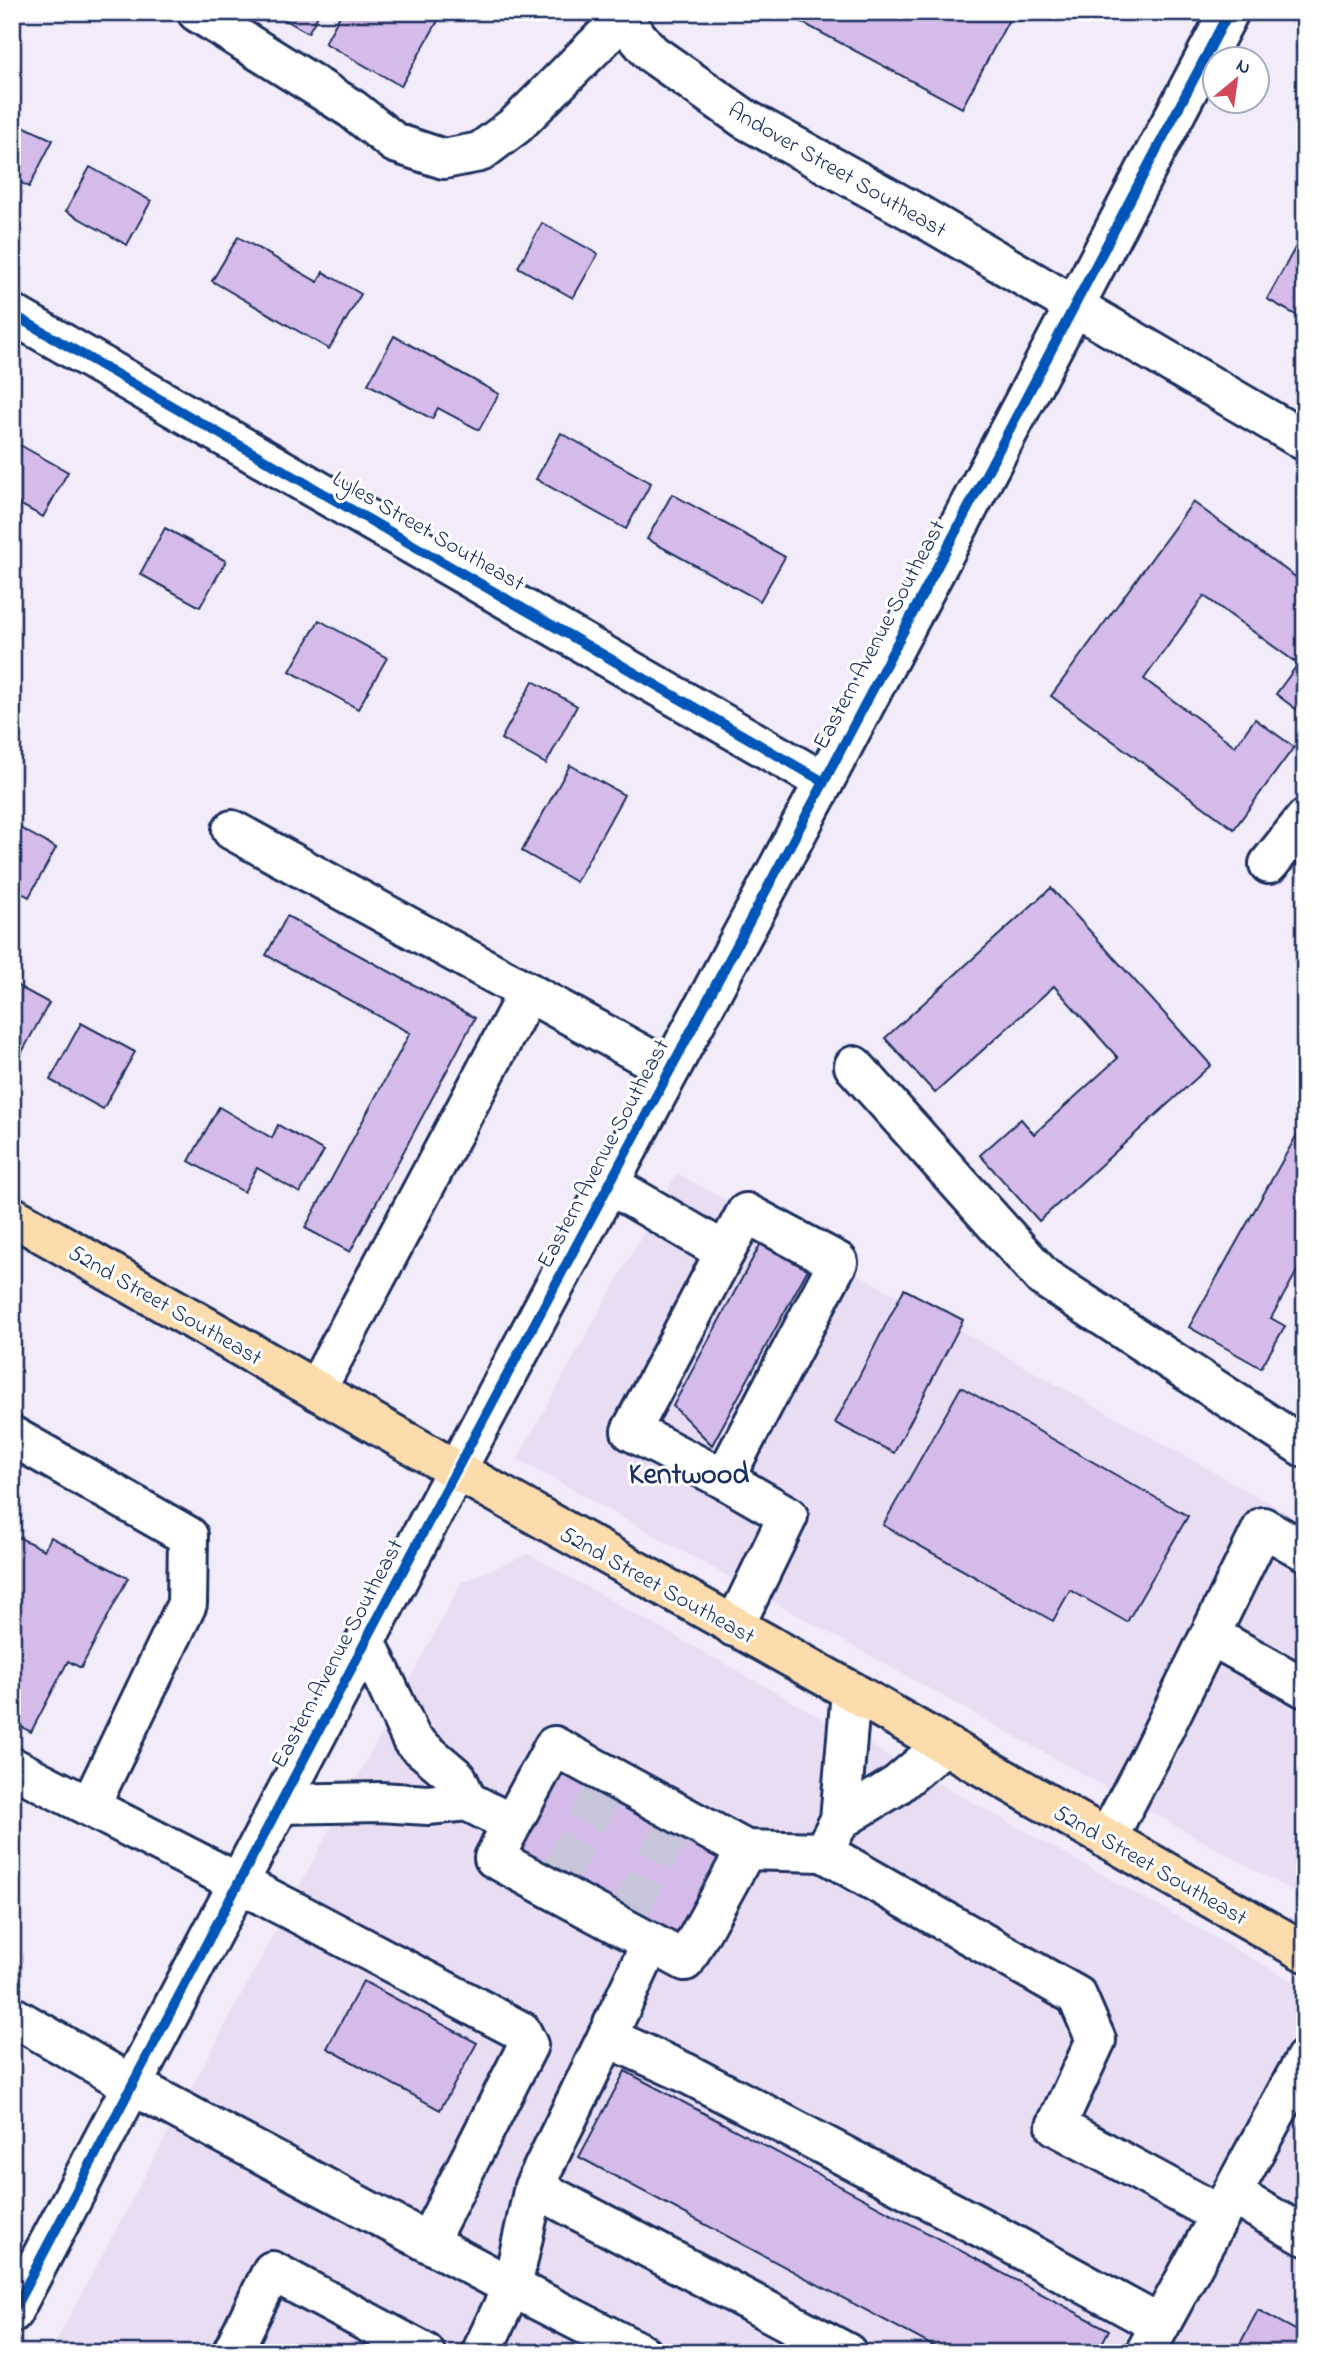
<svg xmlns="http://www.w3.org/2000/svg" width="1317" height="2365" font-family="'Indie Flower',sans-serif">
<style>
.built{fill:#e9ddf4}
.building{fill:#d4bbea;stroke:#1b2f5e;stroke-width:2}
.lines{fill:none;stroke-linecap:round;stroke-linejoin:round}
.minor-tunnel{stroke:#c7c5da;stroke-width:38;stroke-dasharray:38 19;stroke-linecap:butt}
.minor-casing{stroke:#1b2f5e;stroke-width:44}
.major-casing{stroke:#1b2f5e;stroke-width:44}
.minor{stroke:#fff;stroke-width:38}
.major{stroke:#fcdcac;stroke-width:38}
.cycleway-casing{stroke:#fff;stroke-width:15}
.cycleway{stroke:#0057b8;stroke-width:10}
.labels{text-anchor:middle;stroke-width:6;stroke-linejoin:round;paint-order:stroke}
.street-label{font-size:23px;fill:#1b2f5e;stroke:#fff}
.district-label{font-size:30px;font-weight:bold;fill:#1b2f5e;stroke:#fff}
</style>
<rect width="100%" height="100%" fill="#f2ebf9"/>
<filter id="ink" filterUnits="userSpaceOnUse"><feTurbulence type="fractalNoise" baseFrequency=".0143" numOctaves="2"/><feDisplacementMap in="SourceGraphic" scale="14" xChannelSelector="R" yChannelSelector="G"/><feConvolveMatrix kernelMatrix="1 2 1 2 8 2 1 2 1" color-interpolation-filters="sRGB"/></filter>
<g filter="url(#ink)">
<g class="built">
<polygon points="677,1173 1305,1523 1305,1898 517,1459"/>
<polygon points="528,1554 1305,1988 1305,2353 50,2353 462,1582"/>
</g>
<g class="building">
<polygon points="272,12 320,12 308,33"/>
<polygon points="342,12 443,12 401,86 325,43"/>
<polygon points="792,12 1013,12 962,108 790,16"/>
<polygon points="12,121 53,140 29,187 12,178"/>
<polygon points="90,167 151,201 127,245 66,211"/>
<polygon points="542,223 598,254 573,298 518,267"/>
<polygon points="1305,230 1305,320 1267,299"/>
<polygon points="238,237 318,282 323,272 361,294 329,349 212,281"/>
<polygon points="394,336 499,394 479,430 438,408 432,419 368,384"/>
<polygon points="561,433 651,483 626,529 536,479"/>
<polygon points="20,445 68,472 43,517 12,500 12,459"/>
<polygon points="672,494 785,557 760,601 647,539"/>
<polygon points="1193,502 1305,584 1305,716 1276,694 1298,664 1204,596 1144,679 1235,746 1255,719 1294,747 1234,829 1051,696"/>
<polygon points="165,528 226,561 200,607 140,574"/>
<polygon points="319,620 387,658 358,709 290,671"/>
<polygon points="533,681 577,706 546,764 501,739"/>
<polygon points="570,765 624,795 576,882 522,851"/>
<polygon points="13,824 56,848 29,897 12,888"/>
<polygon points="1051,888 1211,1065 1039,1221 980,1155 1021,1119 1034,1134 1118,1058 1054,986 935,1093 885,1038"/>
<polygon points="287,916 475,1018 350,1252 305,1228 410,1033 266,955"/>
<polygon points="12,983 49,1003 21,1054 12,1049"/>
<polygon points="81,1023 135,1052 103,1109 50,1080"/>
<polygon points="219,1107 272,1138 278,1125 324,1151 300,1193 257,1168 244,1192 189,1161"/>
<polygon points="1299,1131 1305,1134 1305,1257 1271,1318 1285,1326 1261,1368 1189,1327"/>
<polygon points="767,1232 808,1269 712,1445 673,1406"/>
<polygon points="904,1289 963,1320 894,1453 835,1423"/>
<polygon points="961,1387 1188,1516 1127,1622 1070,1590 1053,1621 883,1525"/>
<polygon points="12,1534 44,1550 51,1537 128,1578 81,1668 68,1661 31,1732 12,1722"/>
<polygon points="560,1771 721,1856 678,1936 517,1851"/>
<polygon points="363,1981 477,2043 440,2110 327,2048"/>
<polygon points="625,2071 1109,2330 1097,2353 946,2353 579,2157"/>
<polygon points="1258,2310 1305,2335 1305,2353 1235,2353"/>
</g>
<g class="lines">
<g class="minor-tunnel">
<polyline points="559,1874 602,1794"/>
<polyline points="629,1911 672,1831"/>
</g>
<defs>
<g id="minor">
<polyline points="197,12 352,109 395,143 444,159 480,152 516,125 622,19"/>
<polyline points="621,12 622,19 651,53 745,119 912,211 1305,441"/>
<polyline points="12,314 824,782"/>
<polyline points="232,830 670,1070"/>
<polyline points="1269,864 1305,819"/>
<polyline points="854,1066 1043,1277 1305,1448"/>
<polyline points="609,1184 725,1252 746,1213 838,1262 724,1479 788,1516 734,1627"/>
<polyline points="316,1390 528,992"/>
<polyline points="12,1436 188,1536 187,1604 90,1806"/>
<polyline points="724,1479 631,1431 725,1252"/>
<polyline points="1210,1635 1305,1688"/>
<polyline points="12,1767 305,1917 521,2031 528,2045 428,2242"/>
<polyline points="467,1801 512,1824 554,1746 746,1850 685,1961 494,1858 512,1824"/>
<polyline points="280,1804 380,1802 428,1805 467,1801 457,1778 412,1740 366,1641"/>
<polyline points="840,1820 897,1785 944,1745"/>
<polyline points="1107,1839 1152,1753 1263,1527 1305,1551"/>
<polyline points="746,1850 823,1852 840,1820 851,1691"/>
<polyline points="823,1852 1077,1996 1096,2040 1056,2126 1220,2215"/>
<polyline points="12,2016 132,2085 512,2287 641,2353"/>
<polyline points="607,2037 651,1943"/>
<polyline points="534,2187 607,2037 686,2073 990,2232 1160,2325"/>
<polyline points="1232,2194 1305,2236"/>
<polyline points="12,2313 428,1523 824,782 1229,12"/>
<polyline points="232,2353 272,2271 425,2353"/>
<polyline points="481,2353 512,2287 534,2187 847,2353"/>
<polyline points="1145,2353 1305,2059"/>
</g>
<polyline id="major" points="12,1216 456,1470 851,1691 1305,1952"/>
</defs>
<use href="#minor" class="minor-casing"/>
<use href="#major" class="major-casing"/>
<use href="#minor" class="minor"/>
<use href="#major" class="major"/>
<defs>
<g id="cycleway">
<polyline points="12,314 824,782"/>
<polyline points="12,2313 428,1523 824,782 1229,12"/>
</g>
</defs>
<use href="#cycleway" class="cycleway-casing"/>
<use href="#cycleway" class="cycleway"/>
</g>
</g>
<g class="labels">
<g class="street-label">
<text transform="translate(838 169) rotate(30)" y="8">Andover Street Southeast</text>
<text transform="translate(429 530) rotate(30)" y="8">Lyles Street Southeast</text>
<text transform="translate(878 634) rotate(-62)" y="8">Eastern Avenue Southeast</text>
<text transform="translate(602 1153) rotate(-62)" y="8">Eastern Avenue Southeast</text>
<text transform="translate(166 1304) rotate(30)" y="8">52nd Street Southeast</text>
<text transform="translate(658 1584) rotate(29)" y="8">52nd Street Southeast</text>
<text transform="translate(336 1653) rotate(-62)" y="8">Eastern Avenue Southeast</text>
<text transform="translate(1151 1864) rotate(30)" y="8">52nd Street Southeast</text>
</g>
<g class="district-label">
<text x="689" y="1483">Kentwood</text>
</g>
</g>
<rect width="1317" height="2365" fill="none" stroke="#fff" stroke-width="42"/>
<rect x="21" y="21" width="1275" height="2323" fill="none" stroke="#1b2f5e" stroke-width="2.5" filter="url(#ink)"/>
<g transform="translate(1236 80) rotate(29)"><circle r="33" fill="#ffffff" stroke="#a4acbf" stroke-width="2"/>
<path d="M0-5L12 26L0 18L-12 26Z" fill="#d1495b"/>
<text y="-10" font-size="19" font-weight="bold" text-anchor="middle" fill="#1b2f5e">N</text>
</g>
</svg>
